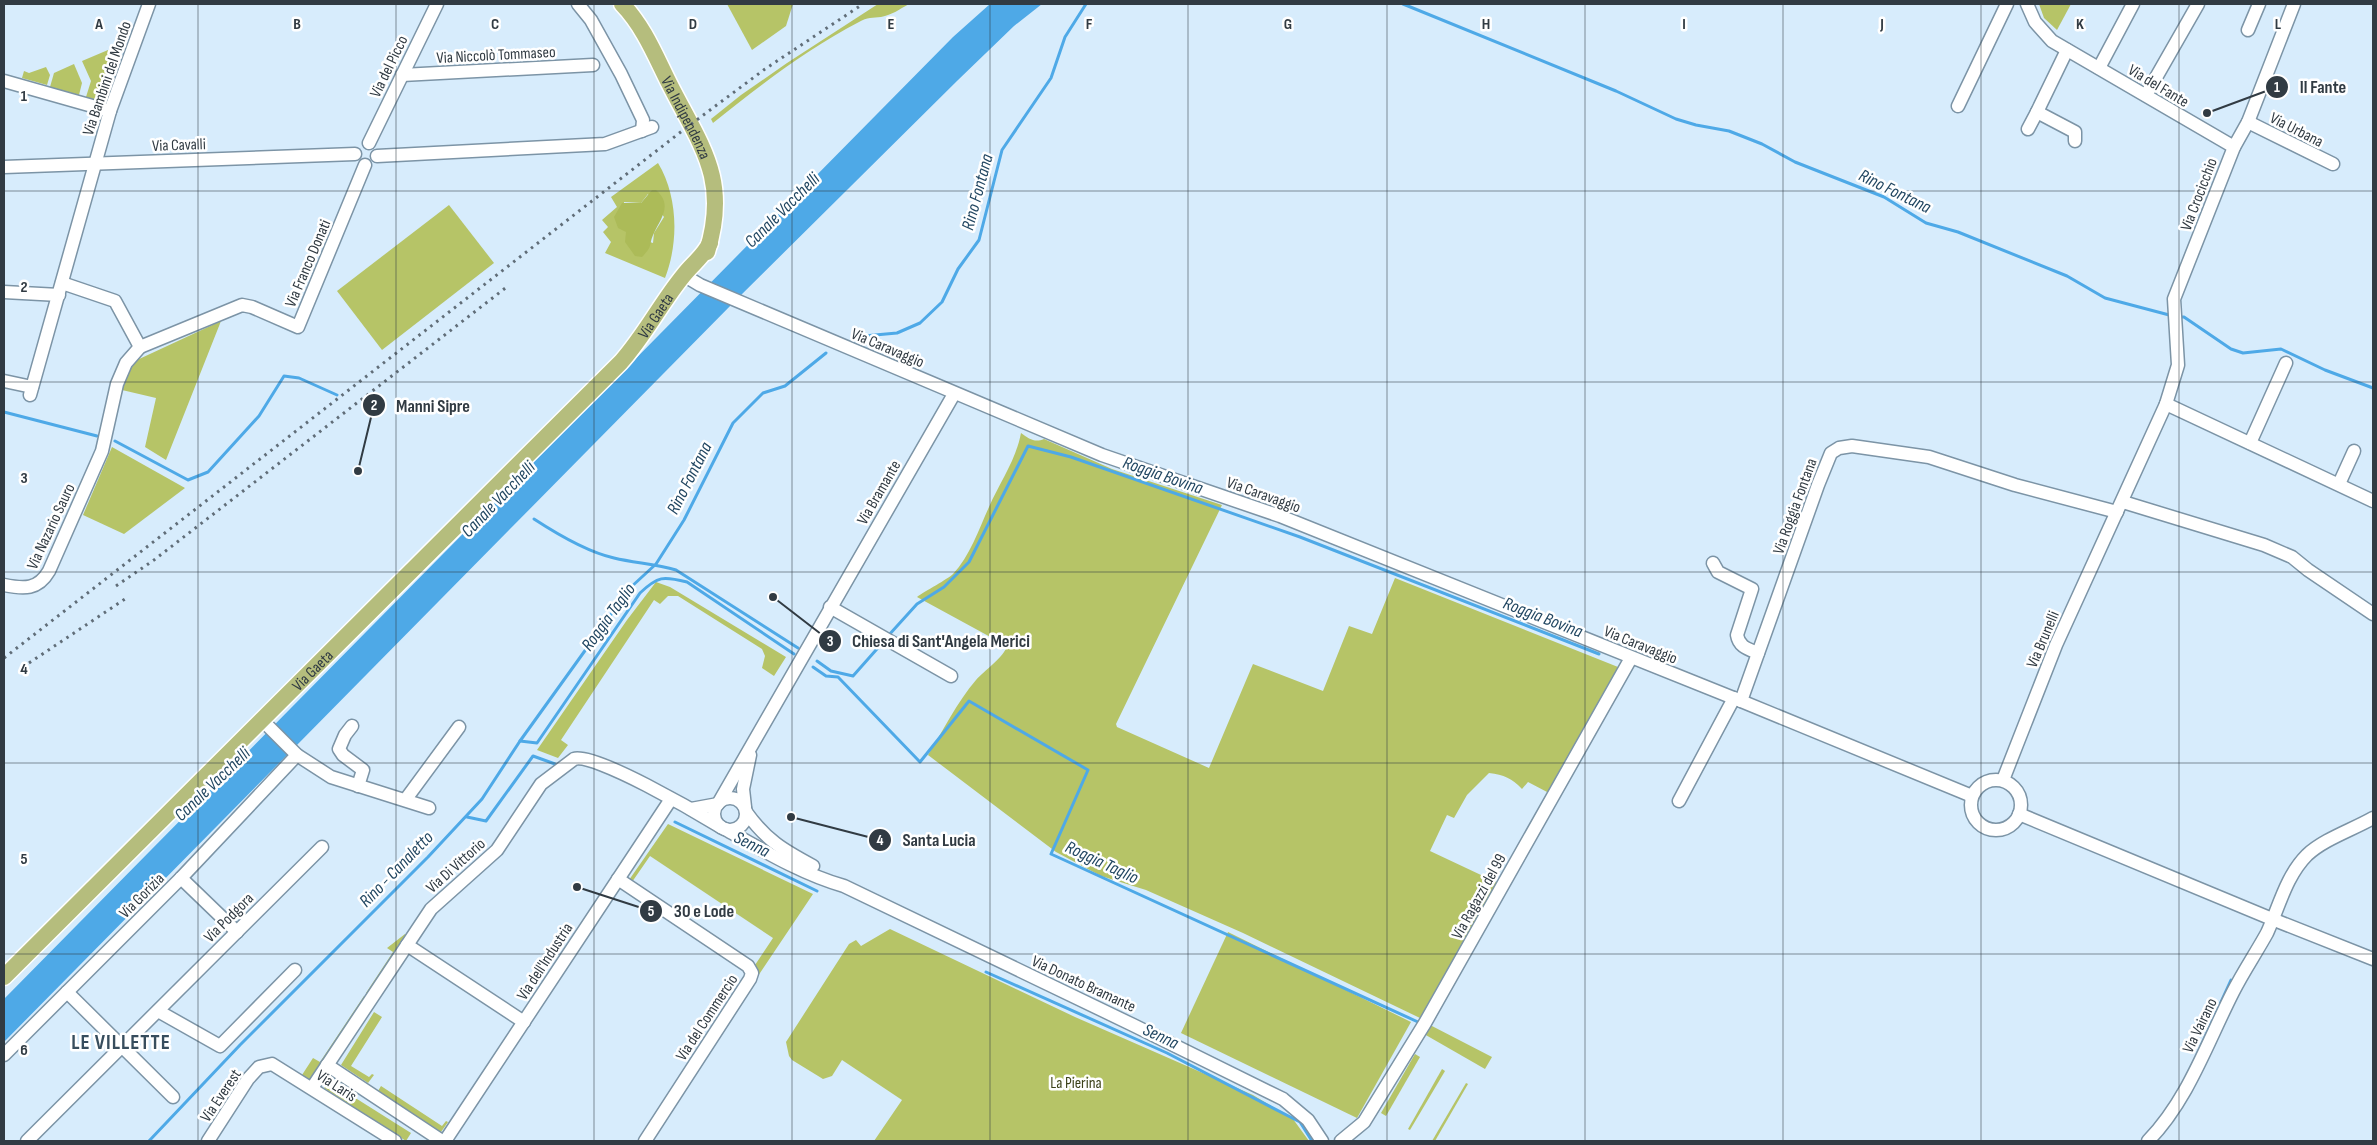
<svg xmlns="http://www.w3.org/2000/svg" width="2377" height="1145" font-family="'Sofia Sans Condensed',sans-serif">
<style>
.green{fill:#b6c467;fill-rule:evenodd}
.forest{fill:#acbb58}
.water{fill:#4ea9e7}
.lines{fill:none;stroke-linecap:round;stroke-linejoin:round}
.stream{stroke:#4ea9e7;stroke-width:3}
.minor-casing{stroke:#7c94a6;stroke-width:15}
.major-casing{stroke:#fff;stroke-width:19}
.minor{stroke:#fff;stroke-width:12}
.major{stroke:#b5bd7d;stroke-width:16}
.rail{stroke:#606d78;stroke-width:3;stroke-dasharray:2.5 5;stroke-linecap:butt}
.grid{fill:none;stroke:#313b43;stroke-width:1;stroke-opacity:0.55}
.labels{text-anchor:middle;stroke-width:5;stroke-linejoin:round;paint-order:stroke}
.street-label{font-size:16px;fill:#313b43;stroke:#fff}
.park-label{font-size:16px;fill:#3b4118;stroke:#fff}
.water-label{font-size:18px;font-style:italic;fill:#224762;stroke:#fff}
.district-label{font-size:21px;font-weight:bold;letter-spacing:1px;fill:#374d5d;stroke:#fff}
.grid-label{font-size:16px;text-anchor:middle;font-weight:bold;fill:#313b43;stroke:#fff;stroke-width:5;stroke-linejoin:round;paint-order:stroke}
.leader{fill:none;stroke:#313b43;stroke-width:2}
.callout-dot{fill:#313b43;stroke:#fff;stroke-width:2}
.mark-label{font-size:15px;text-anchor:middle;font-weight:bold;fill:#fff}
.callout-label{font-size:18px;text-anchor:middle;font-weight:bold;fill:#313b43;stroke:#fff;stroke-width:5;stroke-linejoin:round;paint-order:stroke}
</style>
<rect width="100%" height="100%" fill="#d7ecfc"/>
<g class="green">
<polygon points="727,4 793,4 786,26 752,50"/>
<path d="M878 4H909C900 9 892 15 881 17 873 18 867 17 859 22 807 49 759 86 713 123L711 119 741 95 787 63Z"/>
<polygon points="2039,4 2071,4 2057,30 2044,18"/>
<polygon points="108,50 113,61 99,101 86,97 91,81 82,61"/>
<polygon points="74,64 82,83 79,95 50,87 54,73"/>
<polygon points="46,67 50,75 47,85 22,78 24,71 29,73"/>
<path d="M658 163C678 196 679 242 665 278L605 253 611 242 603 232 608 227 602 220 617 207 611 197ZM648 194 664 217 654 233 653 243 627 235 626 232 624 202 641 203Z"/>
<polygon points="449,205 494,263 382,350 337,291"/>
<polygon points="221,321 166,460 145,447 156,398 122,390 126,375 137,360"/>
<path d="M1021 433C1029 439 1035 443 1044 439L1112 469 1222 505 1116 724 1117 727 1209 768 1253 664 1323 691 1349 626 1372 634 1395 578 1618 667 1549 793 1528 782 1522 789C1512 778 1504 775 1489 773L1467 795 1454 818 1447 815 1430 851 1498 883 1420 1018 1243 933 1146 890 1101 876 1056 852 928 755C943 731 957 702 976 680 984 671 1004 657 1007 646L917 597C925 591 948 579 953 574 970 556 979 529 989 507 1000 482 1016 460 1021 433Z"/>
<polygon points="112,447 185,488 124,534 83,515"/>
<polygon points="656,582 670,587 786,657 774,676 762,668 765,656 762,649 678,596 668,596 660,604 654,600 561,740 568,745 558,758 537,750 627,620"/>
<polygon points="668,824 813,894 758,976 755,965 773,938 650,856 632,882 629,880"/>
<polygon points="890,929 1075,1017 1253,1095 1293,1119 1309,1141 874,1141 902,1100 842,1060 832,1076 823,1079 792,1060 789,1056 786,1042 849,944 856,940 861,946"/>
<polygon points="1228,932 1411,1022 1357,1118 1181,1033"/>
<polygon points="405,934 406,938 368,995 366,993 393,952 387,948"/>
<polygon points="364,996 366,997 311,1081 302,1075 313,1058 320,1062"/>
<polygon points="374,1012 382,1017 351,1066 369,1077 372,1074 374,1075 368,1083 341,1065"/>
<polygon points="1430,1025 1492,1057 1485,1069 1424,1034"/>
<polygon points="1415,1054 1420,1057 1386,1116 1381,1113"/>
<polygon points="1442,1069 1445,1071 1410,1130 1408,1129"/>
<polygon points="330,1082 411,1133 406,1141 324,1088"/>
<polygon points="1466,1083 1468,1084 1435,1141 1432,1141"/>
<polygon points="381,1086 442,1126 446,1121 448,1122 441,1132 378,1091"/>
</g>
<path class="forest" d="M652 190H656C673 205 661 218 654 233 648 245 654 245 642 257L635 256 625 242 626 232 618 228 614 217 622 203H641Z"/>
<polygon class="water" points="990,4 1042,4 1014,26 958,80 736,300 4,1042 4,999 953,37"/>
<g class="lines">
<g class="stream">
<polyline points="1403,4 1616,91 1676,119 1696,125 1729,131 1762,144 1795,162 1884,197 1926,223 1958,232 2067,276 2105,298 2173,316"/>
<polyline points="2179,317 2184,317 2231,349 2243,353 2281,349 2325,370 2373,388"/>
<polyline points="855,340 864,336 897,333 920,323 942,302 958,269 979,240 1002,150 1051,78 1065,37 1086,4"/>
<polyline points="4,412 97,436"/>
<polyline points="115,441 188,480 208,472 259,416 284,376 299,378 337,395"/>
<path d="M534 519C557 534 587 552 614 558 635 563 655 564 676 570L798 648"/>
<polyline points="888,636 917,604 944,587 969,562 1028,446 1071,457 1300,537 1599,654"/>
<polyline points="817,661 831,671 853,676 884,641"/>
<polyline points="813,667 826,676 838,677 920,762 969,701 1088,770 1051,854 1418,1022"/>
<path d="M520 741 537 743 640 593C658 576 663 576 687 582L794 654"/>
<polyline points="467,817 486,821 533,756 555,764"/>
<polyline points="675,822 817,891"/>
<polyline points="986,972 1167,1053 1300,1122 1312,1141"/>
<polyline points="2196,1057 2231,980"/>
<polyline points="149,1141 240,1045 428,857 482,799 520,741 630,588 656,564 684,520 733,423 763,393 785,386 826,353"/>
</g>
<defs>
<g id="minor">
<polyline points="578,4 591,20 621,74 643,120 642,131"/>
<polyline points="2027,4 2035,22 2052,41 2234,147"/>
<polyline points="2248,30 2259,4"/>
<polyline points="2067,50 2037,112 2075,132 2075,141"/>
<polyline points="2099,68 2133,4"/>
<polyline points="402,75 593,65"/>
<polyline points="4,81 110,111"/>
<polyline points="2146,95 2198,4"/>
<polyline points="1958,106 2007,4"/>
<polyline points="2248,122 2333,164"/>
<polyline points="2028,129 2037,112"/>
<polyline points="369,143 437,4"/>
<polyline points="377,156 605,144 652,127"/>
<polyline points="4,167 355,154"/>
<polyline points="689,269 690,279 700,285 1102,455 1280,516 1741,701 1972,796"/>
<polyline points="62,283 115,301 140,347 242,305 252,307 298,327 365,165"/>
<polyline points="4,292 59,295"/>
<polyline points="4,381 32,387"/>
<polyline points="30,395 110,111 149,4"/>
<polyline points="2166,404 2373,501"/>
<polyline points="2250,443 2286,363"/>
<polyline points="2339,484 2354,451"/>
<polyline points="2123,502 2264,545 2292,557 2308,570 2373,614"/>
<path d="M1713 563 1718 572 1752 589 1737 635C1739 647 1748 649 1758 653"/>
<path d="M4 585C24 589 38 590 49 571L102 451 117 384 126 363 140 347"/>
<polyline points="830,607 951,676"/>
<polyline points="1741,701 1818,485 1831,453 1839,448 1852,446 1929,457 2015,485 2117,512"/>
<polyline points="262,720 297,755 331,777 429,808"/>
<polyline points="352,726 345,735 339,749 343,755 363,770 358,786"/>
<circle cx="1996" cy="805" r="25"/>
<polyline points="2003,780 2056,645 2166,404 2178,365 2174,299 2234,147 2248,122 2294,4"/>
<circle cx="730" cy="814" r="16"/>
<polyline points="406,799 459,727"/>
<polyline points="1679,801 1734,698"/>
<polyline points="745,807 743,789 750,755"/>
<polyline points="691,809 718,804 954,394"/>
<path d="M746 812C766 840 783 850 813 866"/>
<polyline points="2019,814 2272,919 2373,959"/>
<path d="M725 829C764 851 802 874 844 886L1133 1025 1283 1099 1308 1120 1322 1141"/>
<polyline points="181,878 237,932"/>
<polyline points="618,879 748,966 752,973 750,979 645,1141"/>
<polyline points="407,945 524,1022"/>
<polyline points="67,992 173,1097"/>
<polyline points="158,1011 220,1046 295,970"/>
<polyline points="4,1055 181,878 297,755"/>
<polyline points="327,1065 442,1141"/>
<path d="M312 1088 431 909 497 850 541 784 574 759C594 752 698 813 721 827"/>
<polyline points="27,1141 322,847"/>
<polyline points="208,1141 248,1079 259,1067 272,1064 395,1141"/>
<polyline points="445,1141 671,799"/>
<polyline points="1341,1141 1364,1122 1425,1023 1631,658"/>
<path d="M2148 1141C2188 1100 2207 1043 2233 992 2243 972 2256 953 2267 933 2279 907 2286 876 2307 855 2324 839 2352 830 2373 818"/>
</g>
<g id="major">
<path id="s1" d="M622 4C644 27 655 55 669 83 700 145 730 178 707 252"/>
<path id="s2" d="M4 977 621 362C645 335 661 303 683 276 692 264 703 257 710 243"/>
</g>
</defs>
<use href="#minor" class="minor-casing"/>
<use href="#major" class="major-casing"/>
<use href="#minor" class="minor"/>
<use href="#major" class="major"/>
<g class="rail">
<polyline points="116,586 154,560 508,286"/>
<polyline points="4,658 682,131 765,69 863,4"/>
<polyline points="29,663 128,597"/>
</g>
</g>
<path class="grid" d="M198 4V1141M396 4V1141M594 4V1141M792 4V1141M990 4V1141M1188 4V1141M1387 4V1141M1585 4V1141M1783 4V1141M1981 4V1141M2179 4V1141M4 191H2373M4 382H2373M4 572H2373M4 763H2373M4 954H2373"/>
<g class="labels">
<g class="street-label">
<text transform="translate(496 54) rotate(-3)" y="6">Via Niccolò Tommaseo</text>
<text transform="translate(388 66) rotate(-64)" y="6">Via del Picco</text>
<text transform="translate(106 78) rotate(-71)" y="6">Via Bambini del Mondo</text>
<text transform="translate(2159 85) rotate(31)" y="6">Via del Fante</text>
<text dy="6" stroke="none"><textPath href="#s1" startOffset="131">Via Indipendenza</textPath></text>
<text transform="translate(2297 129) rotate(27)" y="6">Via Urbana</text>
<text transform="translate(179 144) rotate(-2)" y="6">Via Cavalli</text>
<text transform="translate(2198 194) rotate(-69)" y="6">Via Crocicchio</text>
<text transform="translate(307 263) rotate(-67)" y="6">Via Franco Donati</text>
<text dy="6" stroke="none"><textPath href="#s2" startOffset="929">Via Gaeta</textPath></text>
<text transform="translate(888 347) rotate(23)" y="6">Via Caravaggio</text>
<text transform="translate(878 492) rotate(-60)" y="6">Via Bramante</text>
<text transform="translate(1264 494) rotate(20)" y="6">Via Caravaggio</text>
<text transform="translate(1794 506) rotate(-70)" y="6">Via Roggia Fontana</text>
<text transform="translate(50 526) rotate(-65)" y="6">Via Nazario Sauro</text>
<text transform="translate(2042 639) rotate(-67)" y="6">Via Brunelli</text>
<text transform="translate(1641 644) rotate(22)" y="6">Via Caravaggio</text>
<text dy="6" stroke="none"><textPath href="#s2" startOffset="435">Via Gaeta</textPath></text>
<text transform="translate(455 865) rotate(-42)" y="6">Via Di Vittorio</text>
<text transform="translate(141 895) rotate(-45)" y="6">Via Gorizia</text>
<text transform="translate(1478 896) rotate(-61)" y="6">Via Ragazzi del 99</text>
<text transform="translate(228 917) rotate(-45)" y="6">Via Podgora</text>
<text transform="translate(544 961) rotate(-57)" y="6">Via dell'Industria</text>
<text transform="translate(1084 983) rotate(25)" y="6">Via Donato Bramante</text>
<text transform="translate(706 1017) rotate(-57)" y="6">Via del Commercio</text>
<text transform="translate(2199 1025) rotate(-64)" y="6">Via Vairano</text>
<text transform="translate(337 1085) rotate(33)" y="6">Via Laris</text>
<text transform="translate(220 1095) rotate(-56)" y="6">Via Everest</text>
</g>
<g class="park-label">
<text x="1076" y="1088">La Pierina</text>
</g>
<g class="water-label">
<text transform="translate(1895 191) rotate(26)" y="6">Rino Fontana</text>
<text transform="translate(977 192) rotate(-75)" y="6">Rino Fontana</text>
<text transform="translate(782 210) rotate(-45)" y="6">Canale Vacchelli</text>
<text transform="translate(1163 475) rotate(19)" y="6">Roggia Bovina</text>
<text transform="translate(689 478) rotate(-63)" y="6">Rino Fontana</text>
<text transform="translate(498 499) rotate(-46)" y="6">Canale Vacchelli</text>
<text transform="translate(608 617) rotate(-54)" y="6">Roggia Taglio</text>
<text transform="translate(1543 617) rotate(21)" y="6">Roggia Bovina</text>
<text transform="translate(212 784) rotate(-44)" y="6">Canale Vacchelli</text>
<text transform="translate(752 844) rotate(26)" y="6">Senna</text>
<text transform="translate(1102 862) rotate(25)" y="6">Roggia Taglio</text>
<text transform="translate(396 869) rotate(-46)" y="6">Rino - Canaletto</text>
<text transform="translate(1161 1036) rotate(25)" y="6">Senna</text>
</g>
<g class="district-label">
<text x="121" y="1049">LE VILLETTE</text>
</g>
</g>
<g class="grid-label">
<text x="99" y="29">A</text>
<text x="297" y="29">B</text>
<text x="495" y="29">C</text>
<text x="693" y="29">D</text>
<text x="891" y="29">E</text>
<text x="1089" y="29">F</text>
<text x="1288" y="29">G</text>
<text x="1486" y="29">H</text>
<text x="1684" y="29">I</text>
<text x="1882" y="29">J</text>
<text x="2080" y="29">K</text>
<text x="2278" y="29">L</text>
<text x="24" y="101">1</text>
<text x="24" y="292">2</text>
<text x="24" y="483">3</text>
<text x="24" y="674">4</text>
<text x="24" y="864">5</text>
<text x="24" y="1055">6</text>
</g>
<path class="leader" d="M2207 113L2277 87M358 471L374 405M773 597L830 641M791 817L880 840M577 887L651 911"/>
<g class="callout-dot">
<circle cx="2207" cy="113" r="5"/>
<circle cx="358" cy="471" r="5"/>
<circle cx="773" cy="597" r="5"/>
<circle cx="791" cy="817" r="5"/>
<circle cx="577" cy="887" r="5"/>
<circle cx="2277" cy="87" r="12"/>
<circle cx="374" cy="405" r="12"/>
<circle cx="830" cy="641" r="12"/>
<circle cx="880" cy="840" r="12"/>
<circle cx="651" cy="911" r="12"/>
</g>
<g class="mark-label">
<text x="2277" y="92">1</text>
<text x="374" y="410">2</text>
<text x="830" y="646">3</text>
<text x="880" y="845">4</text>
<text x="651" y="916">5</text>
</g>
<g class="callout-label">
<text x="2323" y="93">Il Fante</text>
<text x="433" y="412">Manni Sipre</text>
<text x="941" y="647">Chiesa di Sant'Angela Merici</text>
<text x="939" y="846">Santa Lucia</text>
<text x="704" y="917">30 e Lode</text>
</g>
<rect width="2377" height="1145" fill="none" stroke="#313b43" stroke-width="10"/>
</svg>
